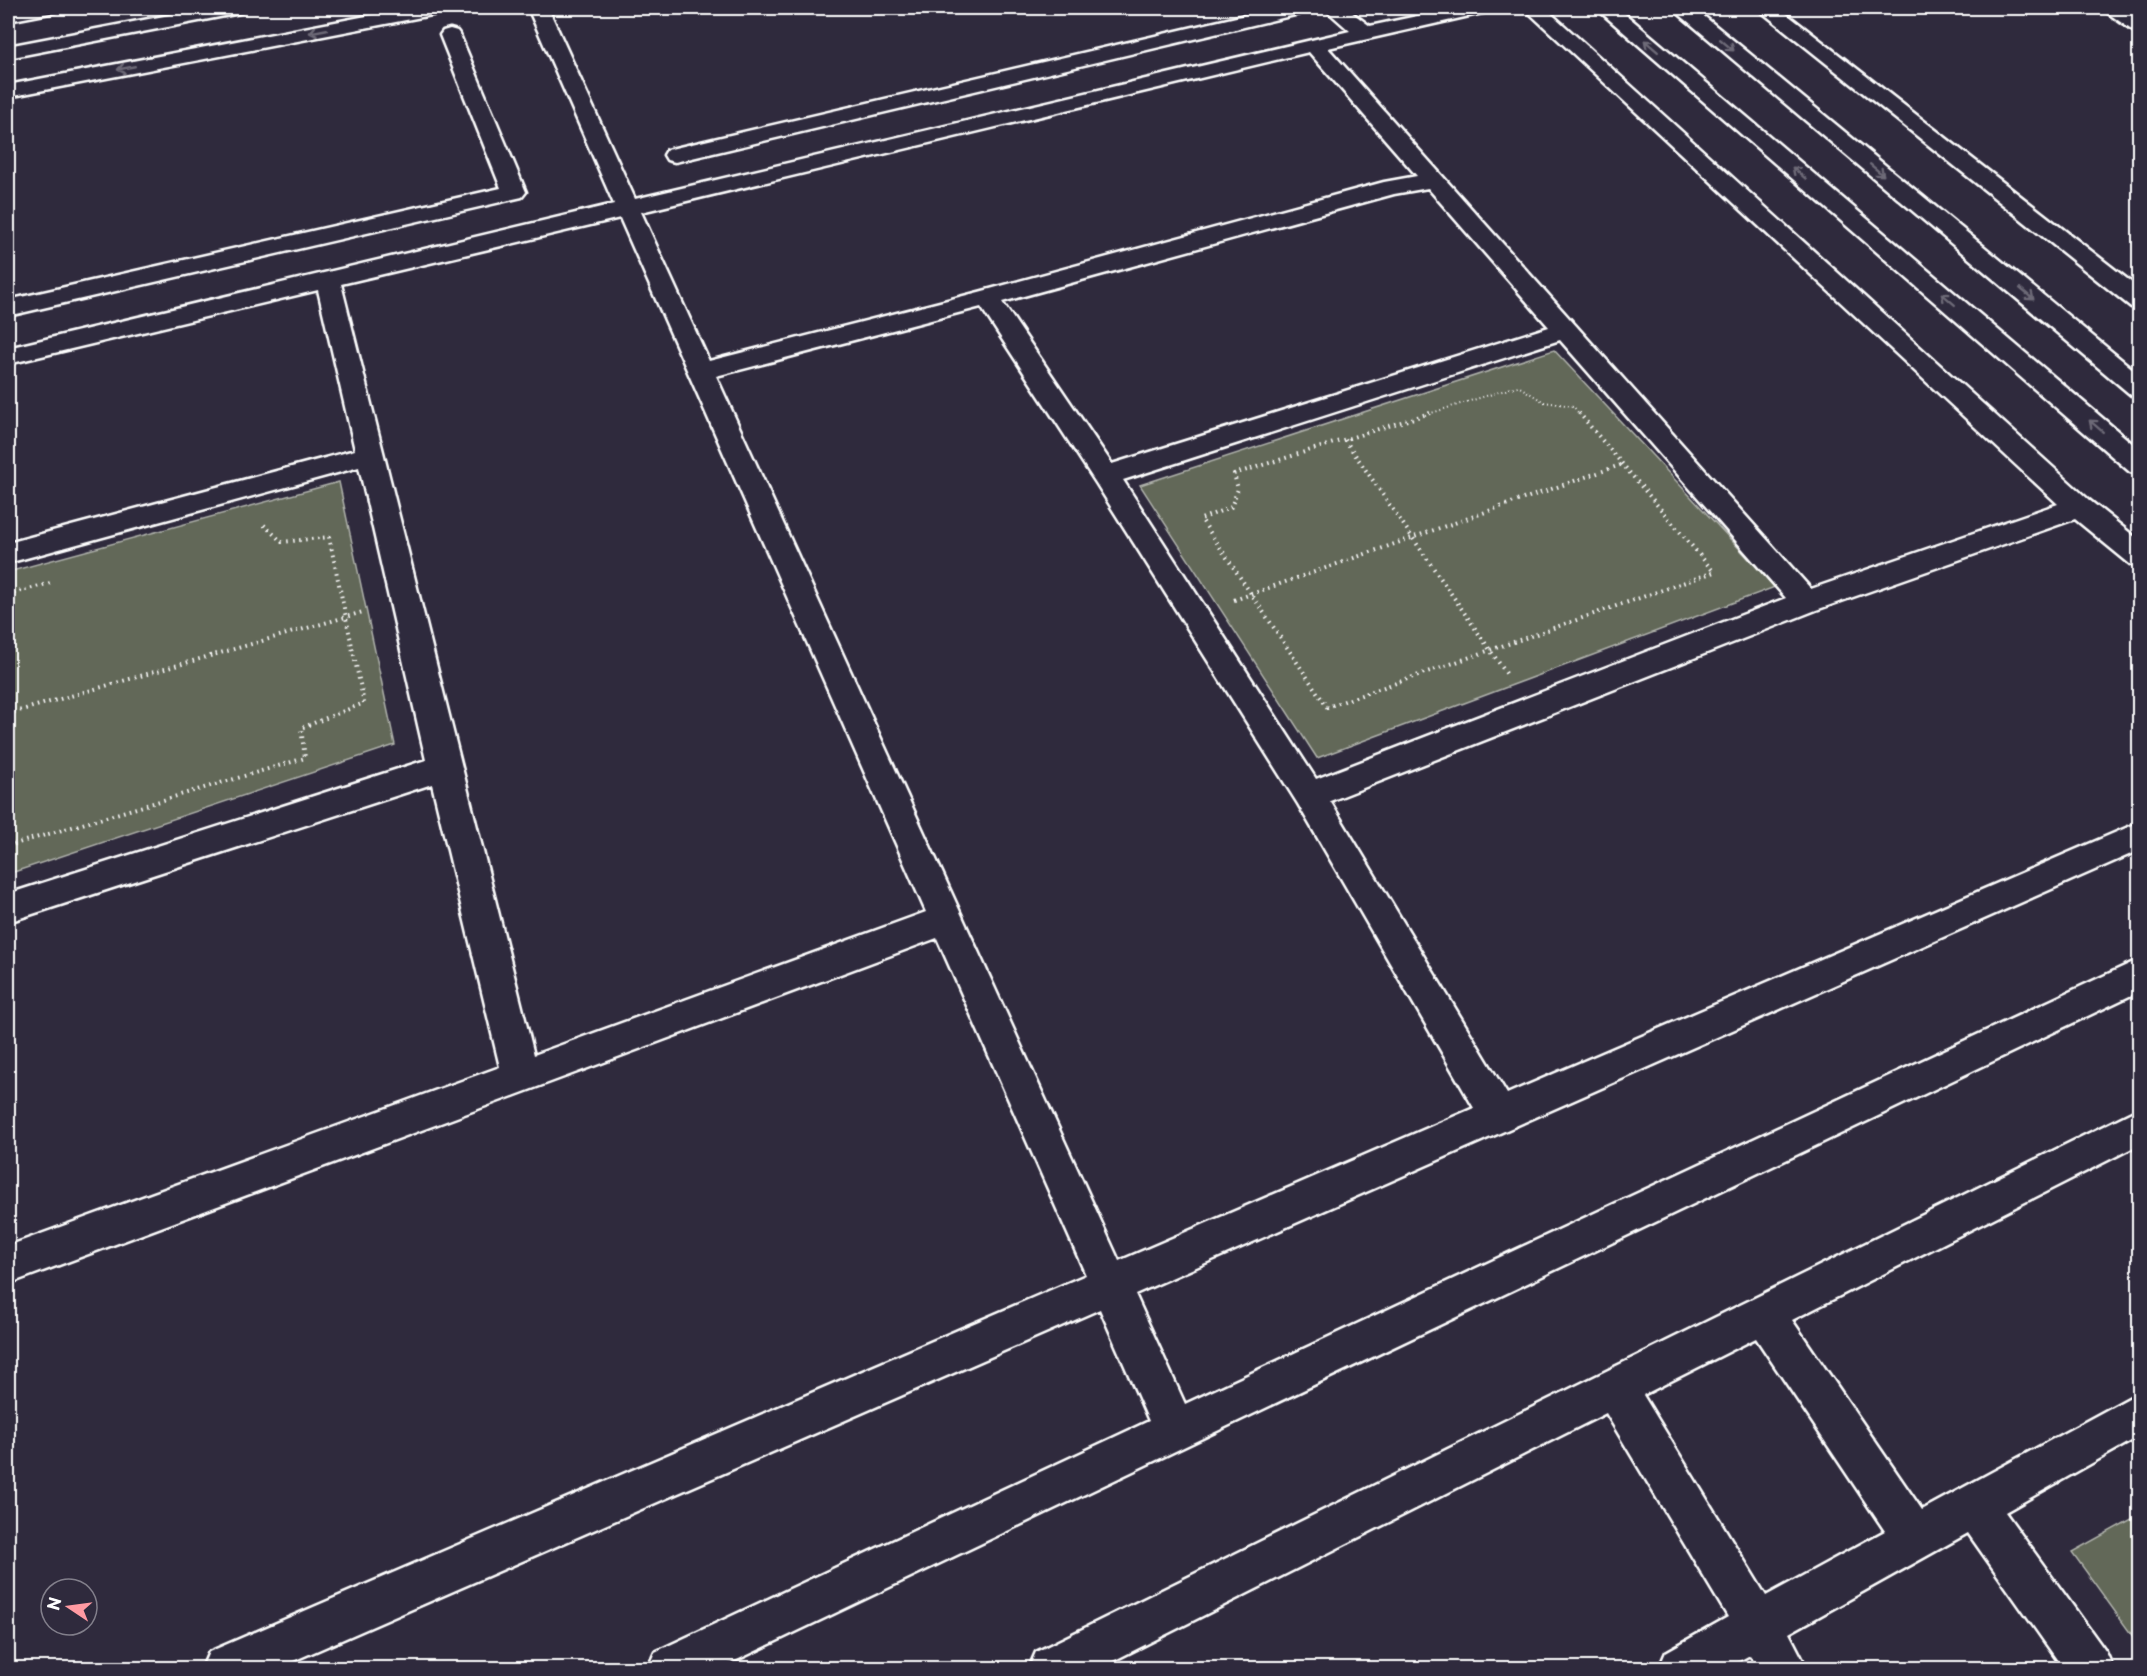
<svg xmlns="http://www.w3.org/2000/svg" width="2147" height="1676" font-family="'Playpen Sans',sans-serif">
<style>
.green{fill:#626759;stroke:#b0b3ac;stroke-width:1.5}
.lines{fill:none;stroke-linecap:round;stroke-linejoin:round}
.minor-casing{stroke:#fff;stroke-width:5}
.path-far1{stroke:#fff;stroke-width:2;stroke-dasharray:1 3;stroke-linecap:butt}
.path{stroke:#fff;stroke-width:4;stroke-dasharray:1.5 4.5;stroke-linecap:butt}
.minor{fill:#2f2a3d;fill-rule:evenodd}
.oneway{stroke:#6d6a77}
</style>
<rect width="100%" height="100%" fill="#2f2a3d"/>
<filter id="ink" filterUnits="userSpaceOnUse"><feTurbulence type="fractalNoise" baseFrequency=".0167" numOctaves="2"/><feDisplacementMap in="SourceGraphic" scale="12" xChannelSelector="R" yChannelSelector="G"/><feConvolveMatrix kernelMatrix="1 2 1 2 8 2 1 2 1" color-interpolation-filters="sRGB"/></filter>
<g filter="url(#ink)">
<g class="green">
<polygon points="1554,350 1775,587 1317,758 1140,485"/>
<polygon points="339,482 395,745 8,874 8,572"/>
<polygon points="2139,1515 2139,1645 2072,1552"/>
</g>
<g class="lines">
<defs>
<g id="minor">
<polygon points="16,8 58,8 55,12 8,21 8,9"/>
<polygon points="206,8 245,8 242,12 235,14 8,58 8,46"/>
<polygon points="408,8 447,8 444,12 437,14 8,97 8,85"/>
<path d="M528 8H548L635 199 1350 31 1324 8H1346L1370 26 1455 8H1490L1487 12 1328 48 1811 589 2058 504 1524 8H1545L2089 500 2140 541V567L2130 564 2075 519 1816 610 1330 801 1507 1094 2140 822V850L1135 1294 1185 1404 2140 959V991L720 1668H648L655 1652 1149 1421 1100 1309 277 1668H202L209 1652 1086 1275 937 938 8 1284V1246L500 1067 432 784 8 922V894L426 760 359 467 8 563V543L355 450 318 290 8 364V348L614 204ZM1309 52 1417 176 1384 182 979 292 709 361 641 212ZM1428 188 1549 327 1112 464 1002 302 1394 194ZM620 218 926 912 534 1055 341 284ZM981 307 1096 483 1298 804 1474 1108 1119 1261 716 376ZM1560 340 1786 598 1316 779 1123 480Z"/>
<polygon points="1275,8 1309,8 1306,12 1299,14 675,162 667,160 664,155 667,150 675,148"/>
<polygon points="1596,8 1618,8 2140,450 2140,474 2130,472"/>
<polygon points="1672,8 1694,8 2140,375 2140,397 2131,395"/>
<polygon points="1757,8 1779,8 2140,289 2140,310 2131,307"/>
<polygon points="2101,8 2124,8 2140,18 2140,33 2133,31"/>
<polygon points="450,29 457,31 460,35 526,192 522,197 8,316 8,300 501,188 440,35 443,31"/>
<path d="M2140 1108V1144L1792 1320 1922 1510 2140 1392V1436L2005 1512 2106 1652 2113 1668H2063L1968 1533 1789 1633 1807 1668H1759L1750 1655 1726 1668H1659L1666 1652 1728 1617 1606 1413 1099 1668H1029L1036 1652ZM1756 1338 1885 1531 1766 1596 1643 1395Z"/>
</g>
</defs>
<use href="#minor" class="minor-casing"/>
<polyline class="path-far1" points="1425,415 1518,386 1544,402 1573,406 1580,415"/>
<g class="path">
<polyline points="1430,413 1234,474 1238,489 1231,507 1201,519 1327,707 1714,572 1579,413"/>
<polyline points="1345,440 1508,676"/>
<polyline points="8,595 50,583"/>
<polyline points="1234,600 1623,464"/>
<polyline points="8,714 363,612"/>
<polyline points="8,846 305,758 301,728 364,703 329,537 282,542 263,524"/>
</g>
<use href="#minor" class="minor"/>
</g>
<defs><path id="oneway-shaft" d="M-6 0H5M1.5-3L5.5 0L1.5 3" fill="none" stroke-width="1.6" stroke-linecap="round" stroke-linejoin="round" transform="scale(1.5)"/></defs>
<g class="oneway">
<use href="#oneway-shaft" transform="translate(318 31) rotate(169)"/>
<use href="#oneway-shaft" transform="translate(1727 45) rotate(40)"/>
<use href="#oneway-shaft" transform="translate(1651 46) rotate(-139)"/>
<use href="#oneway-shaft" transform="translate(126 68) rotate(169)"/>
<use href="#oneway-shaft" transform="translate(1877 170) rotate(40)"/>
<use href="#oneway-shaft" transform="translate(1799 173) rotate(-139)"/>
<use href="#oneway-shaft" transform="translate(2027 294) rotate(40)"/>
<use href="#oneway-shaft" transform="translate(1948 299) rotate(-139)"/>
<use href="#oneway-shaft" transform="translate(2096 426) rotate(-139)"/>
</g>
</g>
<rect width="2147" height="1676" fill="none" stroke="#2f2a3d" stroke-width="30"/>
<rect x="15" y="15" width="2117" height="1646" fill="none" stroke="#fff" stroke-width="2" filter="url(#ink)"/>
<g transform="translate(69 1607) rotate(283)"><circle r="28" fill="#2f2a3d" stroke="#827f8b" stroke-width="1.5"/>
<path d="M0-4.5L10 22L0 15L-10 22Z" fill="#ff9aa2"/>
<text y="-9" font-size="16" font-weight="bold" text-anchor="middle" fill="#ffffff">N</text>
</g>
</svg>
